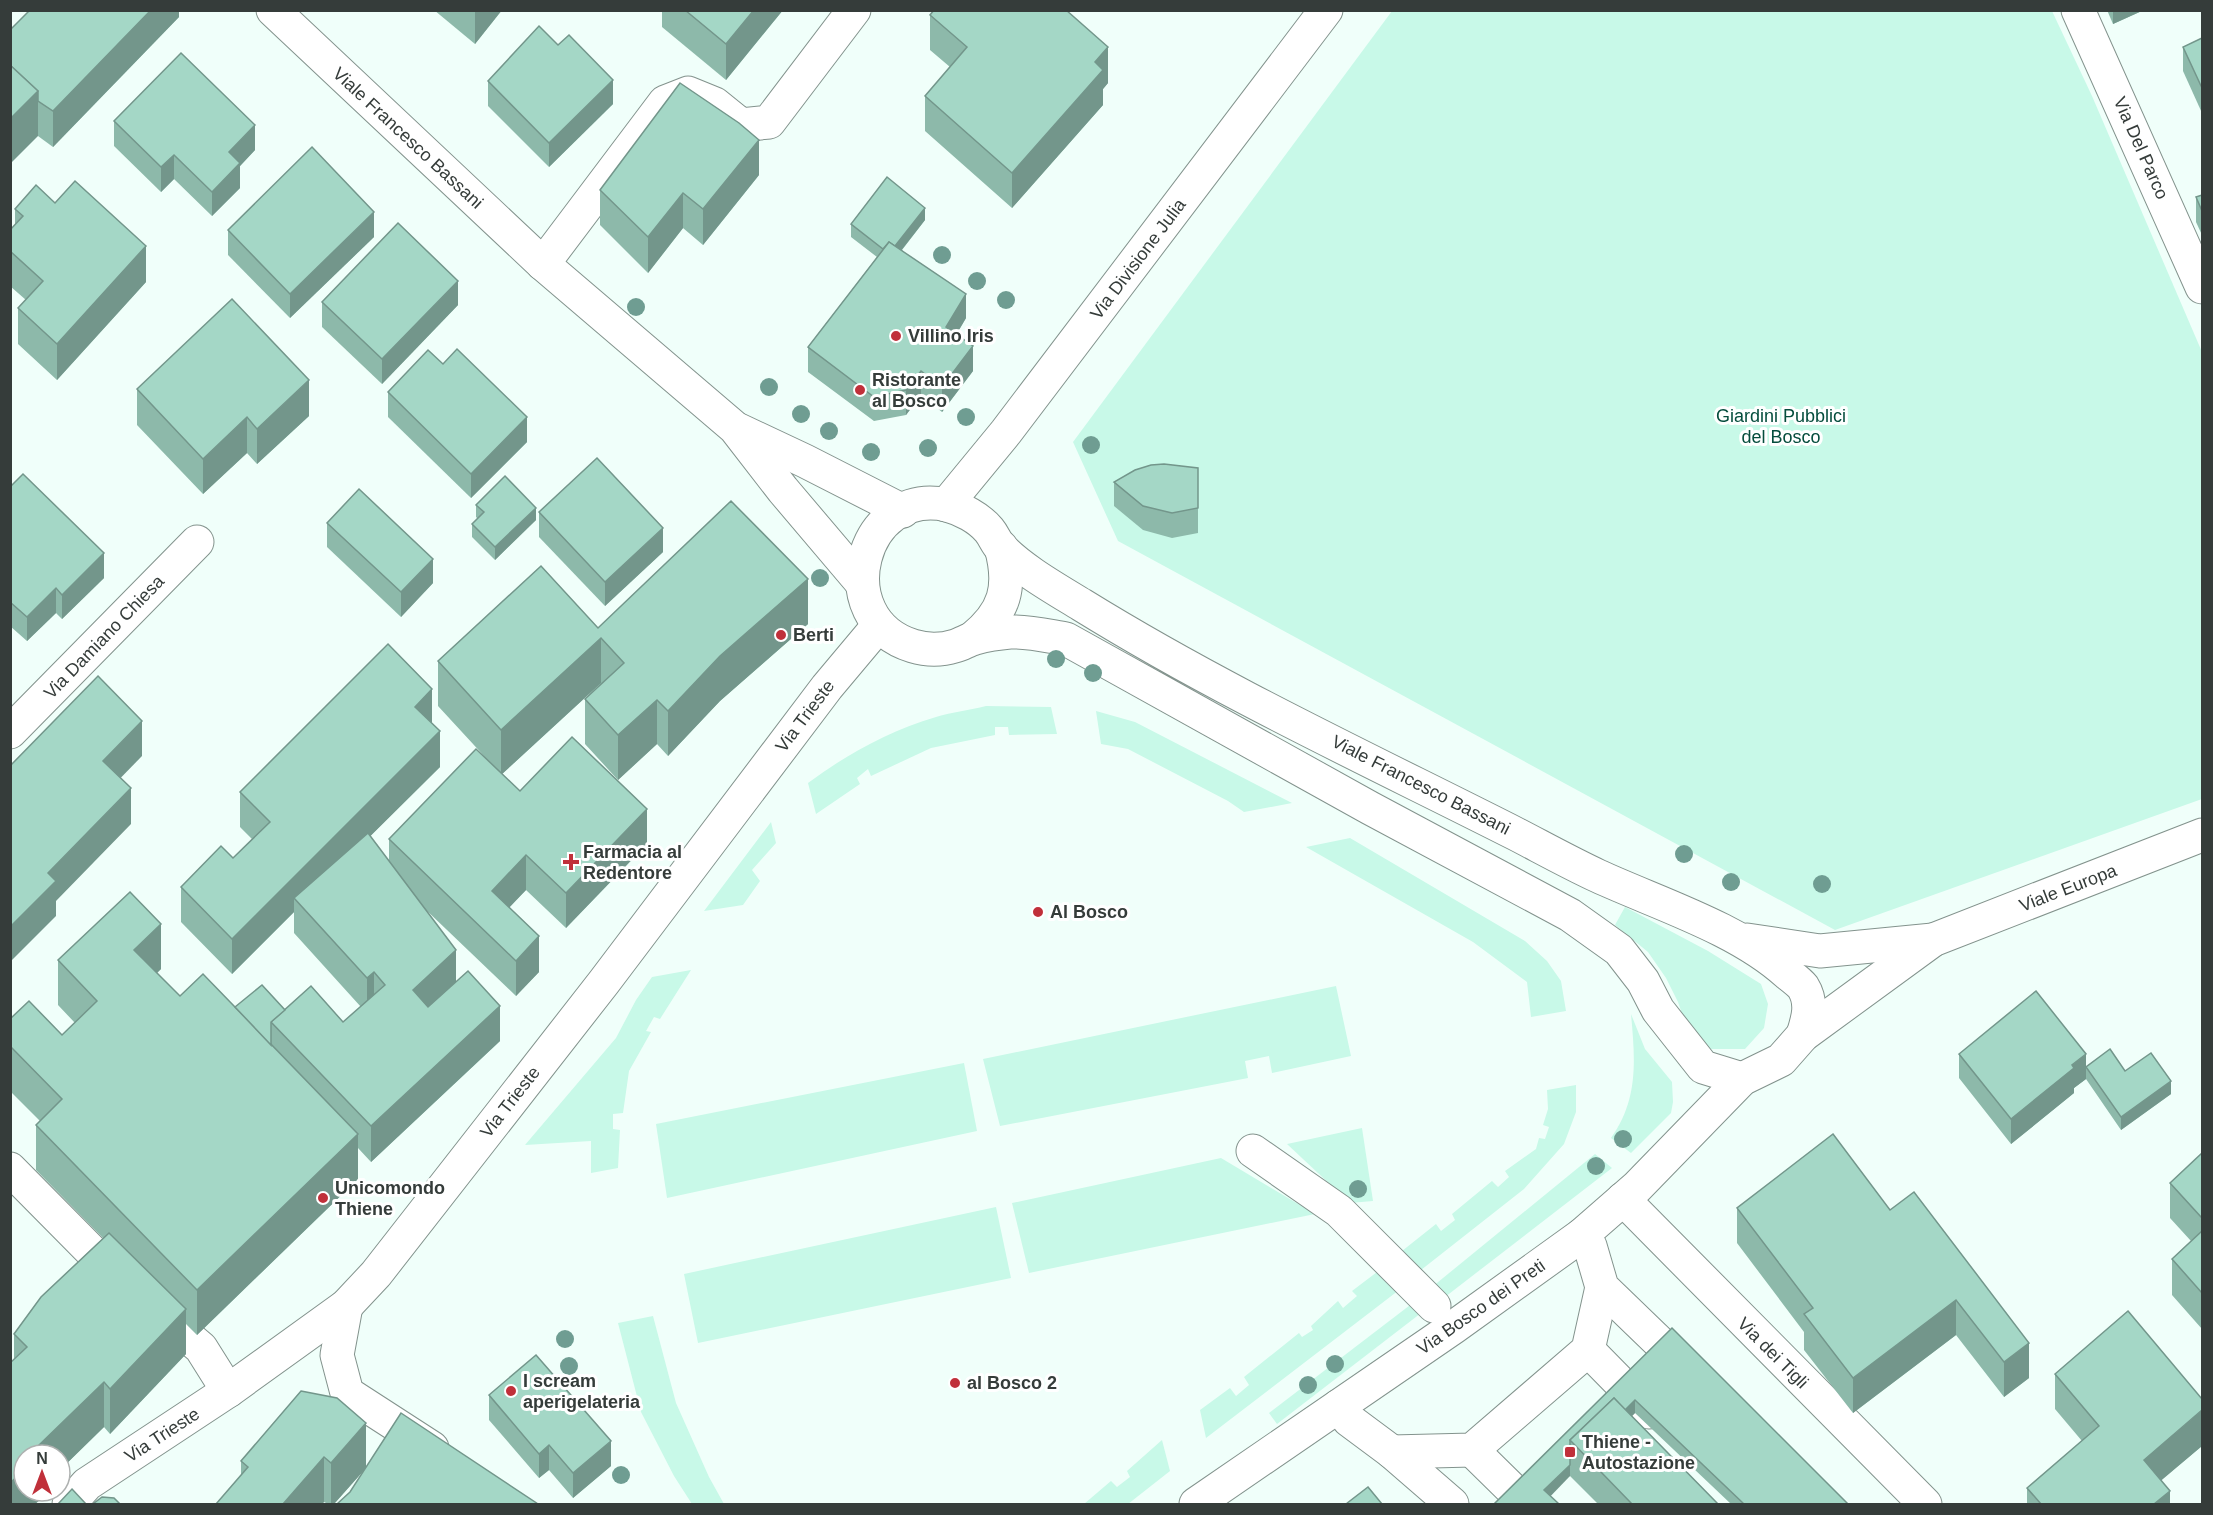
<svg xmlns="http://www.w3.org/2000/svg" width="2213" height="1515" font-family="Helvetica,sans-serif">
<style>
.green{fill:#c8f9e8}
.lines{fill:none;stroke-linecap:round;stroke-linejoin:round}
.minor-casing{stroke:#83938d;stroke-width:35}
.minor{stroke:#fff;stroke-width:33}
.tree{fill:#6f9d92}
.wall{fill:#8db9aa}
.shaded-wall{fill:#73968b}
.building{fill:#a4d7c6;stroke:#73968b;stroke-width:1.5}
.poi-dot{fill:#c0303a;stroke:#fff;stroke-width:2}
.labels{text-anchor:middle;stroke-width:6;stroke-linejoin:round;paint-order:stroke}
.street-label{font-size:18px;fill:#353c3a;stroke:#fff}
.poi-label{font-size:18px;font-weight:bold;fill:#353c3a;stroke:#fff;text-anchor:start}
.park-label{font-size:18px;fill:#054d3d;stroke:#fff}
</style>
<rect width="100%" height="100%" fill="#f0fffa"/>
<g class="green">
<polygon points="1392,11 2052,11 2092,96 2202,352 2202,799 1835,930 1118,541 1073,442"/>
<path d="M986 706 1051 707 1057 734 1009 735 1008 727H995V735L931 748 871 776 868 769 857 778 860 784 816 814 808 783C847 754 889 731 936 717 952 712 970 710 986 706Z"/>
<polygon points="1096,711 1135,722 1292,803 1244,812 1228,801 1128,749 1101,744"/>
<polygon points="771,822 776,843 752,870 760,881 743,905 704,911"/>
<polygon points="1350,838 1525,941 1547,961 1561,981 1566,1011 1531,1017 1527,982 1473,942 1306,847"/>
<polygon points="1625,907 1708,951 1761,984 1768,1004 1764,1028 1745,1049 1711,1049 1688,1031 1678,1002 1666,978 1648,952 1615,925"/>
<polygon points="691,970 660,1019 654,1017 646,1031 651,1032 629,1071 623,1113 613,1114 613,1129 620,1130 618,1168 591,1173 591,1141 525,1145 616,1038 636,1000 652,977"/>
<polygon points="1336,986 1351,1056 1272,1073 1269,1056 1245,1061 1248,1078 1000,1126 983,1059"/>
<path d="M1631 1014 1645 1049 1672 1082 1673 1102 1671 1113 1631 1153 1611 1138C1639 1099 1635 1059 1631 1014Z"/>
<polygon points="964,1063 977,1131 667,1198 656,1124"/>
<polygon points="1576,1085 1576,1112 1564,1144 1524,1189 1421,1270 1402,1251 1436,1224 1441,1231 1455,1220 1452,1214 1492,1181 1498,1187 1509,1177 1505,1171 1536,1149 1539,1138 1545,1139 1549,1127 1543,1125 1548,1109 1547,1090"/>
<polygon points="1362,1128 1373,1201 1350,1203 1287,1144"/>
<polygon points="1595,1154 1612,1168 1445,1297 1432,1287"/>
<polygon points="1221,1158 1315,1214 1029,1273 1012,1203"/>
<polygon points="996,1207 1011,1278 698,1343 684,1274"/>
<polygon points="1381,1269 1403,1287 1206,1438 1200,1410 1230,1388 1236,1396 1249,1385 1244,1377 1299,1333 1302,1337 1313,1330 1311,1326 1338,1301 1343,1308 1357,1296 1352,1291"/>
<polygon points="1418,1299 1425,1310 1277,1424 1269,1413"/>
<polygon points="653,1316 676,1403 709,1477 724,1504 692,1504 674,1476 641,1412 618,1323"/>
<polygon points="1162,1440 1170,1471 1128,1504 1084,1504 1111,1481 1117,1487 1130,1477 1127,1471"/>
</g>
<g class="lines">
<defs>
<g id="minor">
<polyline points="273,10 543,264 735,428 783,490 861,582"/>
<polyline points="2078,10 2202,287"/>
<polyline points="543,264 665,102 688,93 715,104 741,125 769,122 854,10"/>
<polyline points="739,430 805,461 903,511"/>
<polyline points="946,505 1006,432 1326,10"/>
<path d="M973 638C1005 612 1012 587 1001 547"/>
<polyline points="10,732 197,542"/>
<polyline points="1747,940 1820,951 1933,940"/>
<path d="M1742 1079 1703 1067 1658 1010 1643 981 1619 950 1570 915 1370 808 1066 639C1048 636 1028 631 1010 632 998 633 986 635 975 638 968 640 962 644 955 646 942 650 926 650 913 646 826 619 861 486 947 505 962 509 979 518 989 530 994 536 996 543 1001 548 1022 570 1056 589 1082 605 1221 691 1370 760 1516 834 1543 848 1570 863 1598 876 1659 904 1737 928 1787 973 1792 977 1799 982 1803 987 1813 1003 1808 1019 1803 1035"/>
<polyline points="1253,1151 1339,1211 1434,1306"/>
<polyline points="10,1169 114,1274 201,1348 228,1391"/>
<polyline points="1623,1199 1925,1504"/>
<polyline points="1582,1235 1590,1246 1602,1287 1690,1372"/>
<polyline points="346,1306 337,1355 347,1393 432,1448"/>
<polyline points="1588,1350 1649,1412"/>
<polyline points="1339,1406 1349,1420 1392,1452 1452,1504"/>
<polyline points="1472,1450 1527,1504"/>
<polyline points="1392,1452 1472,1450 1588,1350 1602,1287"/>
<polyline points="69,1504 87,1484 228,1391 346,1306 376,1274 604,982 827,687 879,625"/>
<polyline points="1196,1504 1454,1327 1582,1235 1637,1187 1742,1079 1781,1060 1803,1035 1933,940 2202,835"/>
</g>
</defs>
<use href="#minor" class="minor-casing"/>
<use href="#minor" class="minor"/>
</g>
<g class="tree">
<circle cx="942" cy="255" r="9"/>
<circle cx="977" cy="281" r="9"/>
<circle cx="1006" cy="300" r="9"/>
<circle cx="636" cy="307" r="9"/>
<circle cx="769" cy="387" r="9"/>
<circle cx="801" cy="414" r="9"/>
<circle cx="966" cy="417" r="9"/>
<circle cx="829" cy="431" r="9"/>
<circle cx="1091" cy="445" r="9"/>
<circle cx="928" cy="448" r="9"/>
<circle cx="871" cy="452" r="9"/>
<circle cx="820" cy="578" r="9"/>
<circle cx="1056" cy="659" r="9"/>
<circle cx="1093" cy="673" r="9"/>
<circle cx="1684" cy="854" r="9"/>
<circle cx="1731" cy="882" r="9"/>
<circle cx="1822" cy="884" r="9"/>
<circle cx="1623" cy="1139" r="9"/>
<circle cx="1596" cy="1166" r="9"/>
<circle cx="1358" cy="1189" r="9"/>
<circle cx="565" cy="1339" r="9"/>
<circle cx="1335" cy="1364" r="9"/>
<circle cx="569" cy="1366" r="9"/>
<circle cx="1308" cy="1385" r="9"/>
<circle cx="621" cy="1475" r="9"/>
</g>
<g class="wall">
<polygon points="179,10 179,17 53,147 38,136 10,30"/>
<polygon points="434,10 502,10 475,44"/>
<polygon points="662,10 783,10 726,80 662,27"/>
<polygon points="2107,10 2144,10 2113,24"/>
<polygon points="930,15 1108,83 1103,89 1103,105 1012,208 925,131 925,96 950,67 930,50"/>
<polygon points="2202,38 2202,113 2183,71 2183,47"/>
<polygon points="488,81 613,104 549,167 488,106"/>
<polygon points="114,121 255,150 240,166 240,188 212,216 174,179 161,192 114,146"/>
<polygon points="759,175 703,245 683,228 648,273 600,225 600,190"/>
<polygon points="2202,195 2202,235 2196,222 2196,197"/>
<polygon points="55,203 146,282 57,380 18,344 18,308 26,300 10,286 10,230 15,225 15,209"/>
<polygon points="925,220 902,250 966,318 956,335 973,371 942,412 921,395 906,415 874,421 808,372 808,347 877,257 851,237 851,224"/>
<polygon points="228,230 374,237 290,318 228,255"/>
<polygon points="322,302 458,305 382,384 322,327"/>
<polygon points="137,389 309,416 257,464 247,453 203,494 137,425"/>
<polygon points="388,392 527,442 471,498 388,417"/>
<polygon points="1198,468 1198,533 1172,538 1143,530 1114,506 1114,482"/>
<polygon points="10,487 104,578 62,619 56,613 27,641 10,626"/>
<polygon points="731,501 808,579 808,624 720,701 668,756 657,744 618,780 585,744 585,699 601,683 502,774 520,791 572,737 647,809 647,844 566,928 526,890 509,907 539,936 539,972 516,996 424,908 456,950 456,982 468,971 500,1006 500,1041 371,1162 358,1148 358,1179 197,1335 186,1324 186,1354 110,1434 104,1427 60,1470 60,1455 24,1455 24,1491 41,1491 41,1499 35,1504 10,1504 10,1363 14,1359 14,1334 41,1297 103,1238 36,1170 36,1125 40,1121 10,1091 10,1019 29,1001 62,1035 75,1023 58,1005 58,960 130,892 161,924 161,969 157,973 180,996 203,974 235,1007 262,985 285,1010 311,986 343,1022 361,1007 294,933 294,912 232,974 181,922 181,887 221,846 233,858 252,839 240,827 240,792 388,644 432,689 432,724 440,731 440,767 370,836 389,861 389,839 476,749 485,757 438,706 438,661 541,566 598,628"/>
<polygon points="476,505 536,520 495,560 472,537 472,524 478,519 476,517"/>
<polygon points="539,512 663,552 605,606 539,537"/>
<polygon points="327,523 433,583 401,617 327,547"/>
<polygon points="1959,1054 2125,1071 2171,1094 2121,1130 2086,1079 2074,1088 2074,1093 2011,1144 1959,1078"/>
<polygon points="2202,1153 2202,1329 2172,1295 2172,1259 2191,1241 2170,1218 2170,1183"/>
<polygon points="1737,1208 1890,1210 2029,1378 2004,1397 1956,1335 1853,1413 1804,1350 1804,1332 1737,1243"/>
<polygon points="1672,1328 1848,1504 1731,1504 1635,1413 1632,1416 1718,1504 1598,1504 1570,1476 1494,1504"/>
<polygon points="2055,1374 2202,1446 2161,1480 2170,1504 2027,1504 2027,1488 2082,1441 2055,1409"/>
<polygon points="301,1391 366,1468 350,1492 365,1469 334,1504 328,1504 324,1502 322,1504 216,1504 241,1476 241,1461"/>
<polygon points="489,1395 611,1466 573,1498 549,1470 539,1478 489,1420"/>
</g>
<g class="shaded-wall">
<polygon points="151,10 179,10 179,17 53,147 53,111"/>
<polygon points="475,10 502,10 475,44"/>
<polygon points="754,10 783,10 726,80 726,44"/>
<polygon points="2113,10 2144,10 2113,24"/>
<polygon points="1108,47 1108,83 1103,89 1103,105 1012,208 1012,173 1095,62"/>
<polygon points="613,80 613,104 549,167 549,143"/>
<polygon points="38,91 38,136 10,164 10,119"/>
<polygon points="255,125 255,150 240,166 240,188 212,216 212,192 229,152"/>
<polygon points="759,140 759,175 703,245 703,209"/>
<polygon points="174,155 174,179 161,192 161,167"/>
<polygon points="683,193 683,228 648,273 648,237"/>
<polygon points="925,208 925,220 889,266 889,254"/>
<polygon points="374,212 374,237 290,318 290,294"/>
<polygon points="146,246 146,282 57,380 57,344"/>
<polygon points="458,281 458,305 382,384 382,359"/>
<polygon points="966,294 966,318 946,352 946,327"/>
<polygon points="973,346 973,371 942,412 942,387"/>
<polygon points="921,371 921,395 906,415 906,390"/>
<polygon points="309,380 309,416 257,464 257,429"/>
<polygon points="247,417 247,453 203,494 203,459"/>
<polygon points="527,417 527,442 471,498 471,474"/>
<polygon points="536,508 536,520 495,560 495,547"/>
<polygon points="663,528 663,552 605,606 605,582"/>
<polygon points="104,553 104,578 62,619 62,595"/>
<polygon points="433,559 433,583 401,617 401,592"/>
<polygon points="808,579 808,624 720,701 668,756 668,711 720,656"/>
<polygon points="56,588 56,613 27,641 27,617"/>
<polygon points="601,638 601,683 501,775 501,730"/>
<polygon points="432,689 432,725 415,707"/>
<polygon points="657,700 657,744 618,780 618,735"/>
<polygon points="142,721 142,756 103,796 103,761"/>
<polygon points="440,731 440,767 301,905 294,898 294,912 232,974 232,939"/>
<polygon points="131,788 131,824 56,901 56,916 10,962 10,927 48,873"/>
<polygon points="647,809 647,844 566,928 566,893"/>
<polygon points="526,855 526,890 492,926 492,891"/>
<polygon points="161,924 161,969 134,995 134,950"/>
<polygon points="539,936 539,972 516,996 516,961"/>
<polygon points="456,950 456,986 413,1025 413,990"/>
<polygon points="374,972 374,1008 367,1014 367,978"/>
<polygon points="500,1006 500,1041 371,1162 371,1126"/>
<polygon points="2086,1054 2086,1079 2074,1088 2074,1093 2011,1144 2011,1119 2072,1065"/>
<polygon points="2171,1081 2171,1094 2121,1130 2121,1117"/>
<polygon points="358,1134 358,1179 197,1335 197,1290"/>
<polygon points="1956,1300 1956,1335 1853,1413 1853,1378"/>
<polygon points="186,1309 186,1354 110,1434 110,1389"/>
<polygon points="2029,1343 2029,1378 2004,1397 2004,1362"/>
<polygon points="104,1382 104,1427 60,1470 60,1455 35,1455 35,1449"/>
<polygon points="1635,1400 1635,1413 1588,1459 1582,1453"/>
<polygon points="2202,1410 2202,1446 2144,1495 2144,1460"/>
<polygon points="366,1423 366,1468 334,1504 331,1504 331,1463"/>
<polygon points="611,1441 611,1466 573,1498 573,1473"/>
<polygon points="549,1445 549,1470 539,1478 539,1454"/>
<polygon points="324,1457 324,1502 322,1504 283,1504"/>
<polygon points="1570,1465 1570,1476 1544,1503 1544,1490"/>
<polygon points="24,1470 24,1491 41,1491 41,1499 35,1504 10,1504 10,1483"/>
<polygon points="2170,1491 2170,1504 2154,1504"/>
</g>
<g class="building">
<polygon points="30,10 151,10 53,111 38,101 38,91 10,65 10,30"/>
<polygon points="685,10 754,10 726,44"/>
<polygon points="934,10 1066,10 1108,47 1095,62 1103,70 1012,173 925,96 967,47 930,15"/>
<polygon points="539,26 558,45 569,35 613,80 549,143 488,81"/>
<polygon points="2202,38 2202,88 2183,47"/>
<polygon points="181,53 255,125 229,152 240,163 212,192 174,155 161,167 114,121"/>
<polygon points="10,65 38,91 10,119"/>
<polygon points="680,83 739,123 759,140 703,209 683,193 648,237 600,190"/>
<polygon points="312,147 374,212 290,294 228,230"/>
<polygon points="887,177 925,208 895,246 889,242 883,249 851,224"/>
<polygon points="75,181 146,246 57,344 18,308 43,281 10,251 10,230 23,216 15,209 36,185 55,203"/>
<polygon points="2202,195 2202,211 2196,197"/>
<polygon points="398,223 458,281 382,359 322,302"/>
<polygon points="889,242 966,294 946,327 973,346 942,387 921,371 906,390 874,397 808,347"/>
<polygon points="232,299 309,380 257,429 247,417 203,459 137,389"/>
<polygon points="457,349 527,417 471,474 388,392 428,350 443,364"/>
<polygon points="597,458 663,528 605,582 539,512"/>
<polygon points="1164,464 1198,468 1198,508 1172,513 1143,506 1114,482 1135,470 1151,465"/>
<polygon points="23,474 104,553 62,595 56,588 27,617 10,602 10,487"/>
<polygon points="505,476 536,508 495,547 472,524 484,512 476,505"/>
<polygon points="359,489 433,559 401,592 327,523"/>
<polygon points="731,501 808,579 720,656 668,711 657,700 618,735 585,699 624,663 601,638 501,730 438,661 541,566 598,628"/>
<polygon points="388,644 432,689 415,707 440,731 232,939 181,887 221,846 233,858 270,822 240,792"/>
<polygon points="98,676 142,721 103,761 131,788 48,873 56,881 10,927 10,766"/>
<polygon points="572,737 647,809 566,893 526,855 492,891 539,936 516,961 389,839 476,749 520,791"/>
<polygon points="368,833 456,950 413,990 428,1007 468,971 500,1006 371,1126 271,1022 311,986 343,1022 385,985 374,972 367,978 294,898"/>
<polygon points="130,892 161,924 134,950 180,996 203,974 358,1134 197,1290 36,1125 62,1099 10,1046 10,1019 29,1001 62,1035 97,1001 58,960"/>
<polygon points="262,985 285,1010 271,1022 271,1045 235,1007"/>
<polygon points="2036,991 2086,1054 2072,1065 2074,1068 2011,1119 1959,1054"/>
<polygon points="2110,1049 2125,1071 2151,1053 2171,1081 2121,1117 2086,1067"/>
<polygon points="1833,1134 1890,1210 1914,1192 2029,1343 2004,1362 1956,1300 1853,1378 1804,1314 1813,1308 1737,1208"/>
<polygon points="2202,1153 2202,1218 2170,1183"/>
<polygon points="2202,1231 2202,1293 2172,1259"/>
<polygon points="109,1233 186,1309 110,1389 104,1382 35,1449 41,1454 40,1455 24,1455 24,1470 10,1483 10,1363 27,1347 14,1334 41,1297"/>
<polygon points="2128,1311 2202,1399 2202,1410 2144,1460 2170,1491 2154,1504 2041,1504 2027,1488 2099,1426 2055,1374"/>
<polygon points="1672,1328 1848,1504 1744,1504 1635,1400 1625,1410 1614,1398 1570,1440 1570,1465 1544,1490 1559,1504 1494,1504"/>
<polygon points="536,1355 611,1441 573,1473 549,1445 539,1454 489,1395"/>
<polygon points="301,1391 337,1398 366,1423 331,1463 324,1457 283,1504 216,1504 248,1467 241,1461"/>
<polygon points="1614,1398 1718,1504 1632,1504 1570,1440"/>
<polygon points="401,1413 538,1504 337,1504 350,1492"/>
<polygon points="1368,1487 1382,1504 1346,1504"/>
<polygon points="72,1489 86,1504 58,1504"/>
<polygon points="102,1497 114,1498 120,1504 93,1504"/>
</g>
<g class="poi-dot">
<circle cx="896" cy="336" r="6"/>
<circle cx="860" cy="390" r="6"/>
<circle cx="781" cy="635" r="6"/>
<path d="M568 853h6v6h6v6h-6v6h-6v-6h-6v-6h6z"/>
<circle cx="1038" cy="912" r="6"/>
<circle cx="323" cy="1198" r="6"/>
<circle cx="955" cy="1383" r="6"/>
<circle cx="511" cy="1391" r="6"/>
<rect x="1564" y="1446" width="12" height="12" rx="3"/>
</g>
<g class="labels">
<g class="street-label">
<text transform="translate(408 138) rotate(43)" y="6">Viale Francesco Bassani</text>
<text transform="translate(2141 148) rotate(66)" y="6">Via Del Parco</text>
<text transform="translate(1138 259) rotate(-53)" y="6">Via Divisione Julia</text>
<text transform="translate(104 637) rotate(-46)" y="6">Via Damiano Chiesa</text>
<text transform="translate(805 716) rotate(-53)" y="6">Via Trieste</text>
<text transform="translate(1421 785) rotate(27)" y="6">Viale Francesco Bassani</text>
<text transform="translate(2068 888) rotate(-21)" y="6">Viale Europa</text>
<text transform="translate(510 1102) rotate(-52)" y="6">Via Trieste</text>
<text transform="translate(1481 1307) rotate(-35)" y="6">Via Bosco dei Preti</text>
<text transform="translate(1773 1353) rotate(45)" y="6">Via dei Tigli</text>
<text transform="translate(162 1435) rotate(-33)" y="6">Via Trieste</text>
</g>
<g class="poi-label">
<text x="908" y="342">Villino Iris</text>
<text x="872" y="386">Ristorante<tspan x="872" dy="21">al Bosco</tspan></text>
<text x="793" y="641">Berti</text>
<text x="583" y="858">Farmacia al<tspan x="583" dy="21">Redentore</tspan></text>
<text x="1050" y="918">Al Bosco</text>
<text x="335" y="1194">Unicomondo<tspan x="335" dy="21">Thiene</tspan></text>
<text x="523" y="1387">I scream<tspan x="523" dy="21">aperigelateria</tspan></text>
<text x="967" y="1389">al Bosco 2</text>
<text x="1582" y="1448">Thiene -<tspan x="1582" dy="21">Autostazione</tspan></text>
</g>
<g class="park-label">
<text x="1781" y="422">Giardini Pubblici<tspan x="1781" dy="21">del Bosco</tspan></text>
</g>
</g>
<rect width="2213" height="1515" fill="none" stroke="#353c3a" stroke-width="24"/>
<g transform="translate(42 1473)"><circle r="28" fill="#ffffff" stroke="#aeb1b0" stroke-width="1.5"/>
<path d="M0-4.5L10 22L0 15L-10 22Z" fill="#c0303a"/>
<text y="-9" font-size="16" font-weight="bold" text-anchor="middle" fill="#353c3a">N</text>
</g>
</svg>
